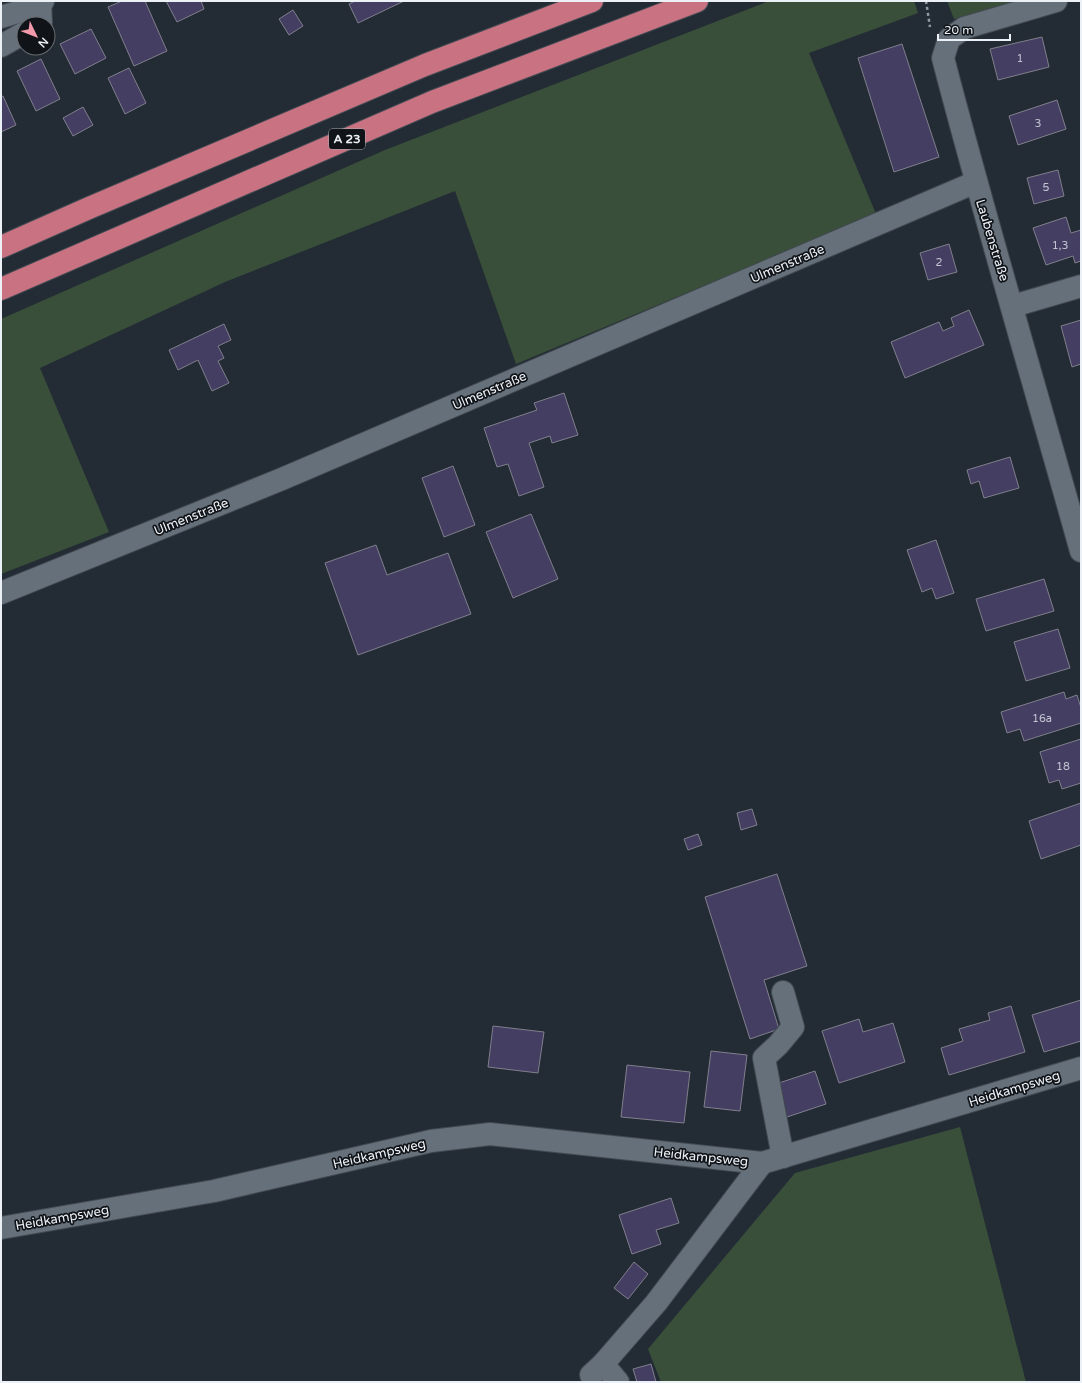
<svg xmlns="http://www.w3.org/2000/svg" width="1082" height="1383" font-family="'Varela Round',sans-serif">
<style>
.green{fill:#394f3a}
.building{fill:#443e62;stroke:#807f8c}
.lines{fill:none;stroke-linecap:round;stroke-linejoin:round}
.minor-casing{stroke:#424951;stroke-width:24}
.highway-casing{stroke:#424951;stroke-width:24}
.path{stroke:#91989f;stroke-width:2.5;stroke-dasharray:3 3;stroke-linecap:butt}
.minor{stroke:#66707a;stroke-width:22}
.highway{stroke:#c97382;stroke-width:22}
.labels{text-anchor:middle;stroke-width:3.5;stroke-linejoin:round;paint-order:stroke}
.number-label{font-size:11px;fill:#c2c4d2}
.shield{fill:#101418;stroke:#aaafb4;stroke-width:1}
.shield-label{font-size:12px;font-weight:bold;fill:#ecf1f7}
.street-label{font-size:13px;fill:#ecf1f7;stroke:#101418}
</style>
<rect width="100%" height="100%" fill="#232c35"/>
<g class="green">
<polygon points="769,1 914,1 918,13 809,53 876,214 516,364 455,191 225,282 40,368 109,532 1,574 1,319 385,150"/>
<polygon points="947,1 1021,1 954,19"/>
<polygon points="960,1127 1026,1382 661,1382 648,1349 795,1173"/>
</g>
<g class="building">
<polygon points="122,1 145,1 167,51 134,66 108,7"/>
<polygon points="166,1 201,1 204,9 177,22"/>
<polygon points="355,1 404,1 358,23 349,4"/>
<polygon points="293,10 303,26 289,35 279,19"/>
<polygon points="91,29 106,58 75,74 60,44"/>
<polygon points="1042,37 1049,67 998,80 990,49"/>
<polygon points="902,44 939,157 894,172 858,58"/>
<polygon points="41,59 60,99 36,111 17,71"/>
<polygon points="129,68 146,103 125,114 108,78"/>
<polygon points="3,96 16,125 1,132 1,97"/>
<polygon points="1057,100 1066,129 1018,145 1009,116"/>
<polygon points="83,107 93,125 73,136 63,118"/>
<polygon points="1058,170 1064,196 1034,204 1027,178"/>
<polygon points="1066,217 1071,233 1081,230 1081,261 1075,263 1073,256 1046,265 1033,228"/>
<polygon points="949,244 957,272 928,280 920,253"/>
<polygon points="969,310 984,345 905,378 891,342 939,322 943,331 954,326 951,318"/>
<polygon points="1081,320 1081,364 1072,367 1061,326"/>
<polygon points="224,324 231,340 218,346 224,358 218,361 229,383 212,391 198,360 178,370 169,350"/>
<polygon points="564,393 578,435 552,443 550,436 529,443 544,487 519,496 508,464 497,467 484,428 537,410 534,403"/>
<polygon points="1010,457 1019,488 984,498 979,481 971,484 967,470"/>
<polygon points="453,466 475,525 444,537 422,478"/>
<polygon points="531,514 558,579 513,598 486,532"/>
<polygon points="936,540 954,593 936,599 932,588 922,592 907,550"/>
<polygon points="376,545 387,575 448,553 471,614 358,655 325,563"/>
<polygon points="1044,579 1054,611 986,631 976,599"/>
<polygon points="1058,629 1070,668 1026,681 1014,642"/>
<polygon points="1064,692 1066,699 1077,695 1081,708 1081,723 1024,741 1020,729 1007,733 1001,712"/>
<polygon points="1081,739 1081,783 1062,789 1059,780 1049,783 1040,752"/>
<polygon points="1081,803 1081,845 1041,859 1029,821"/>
<polygon points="752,809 757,825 741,830 737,813"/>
<polygon points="698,834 702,845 688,850 684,839"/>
<polygon points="777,874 807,966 764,980 779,1029 750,1039 705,897"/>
<polygon points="1081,1000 1081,1041 1044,1052 1032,1015"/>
<polygon points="1011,1006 1025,1052 949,1075 941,1048 963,1041 959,1029 990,1020 988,1013"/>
<polygon points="859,1019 863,1032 893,1023 905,1062 839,1083 822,1031"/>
<polygon points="493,1026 544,1032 538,1073 488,1067"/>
<polygon points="711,1051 747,1055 740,1111 704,1107"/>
<polygon points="627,1065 690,1072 684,1123 621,1117"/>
<polygon points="815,1071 826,1104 787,1117 776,1084"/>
<polygon points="671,1198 679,1223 656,1230 661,1244 632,1254 619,1215"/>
<polygon points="634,1262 648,1274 628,1299 614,1288"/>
<polygon points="651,1364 656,1382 637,1382 633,1369"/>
</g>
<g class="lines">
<defs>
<g id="minor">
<path d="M1056 1 964 28 949 39 943 58C986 223 1035 386 1081 551"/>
<polyline points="1,17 25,10 43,1"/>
<polyline points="39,24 41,23 40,2"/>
<polyline points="1,46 24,33"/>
<polyline points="1013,306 1081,286"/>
<polyline points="1,593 282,479 976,182"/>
<polyline points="783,1157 764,1058 778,1045 793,1027 783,992"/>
<polyline points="1,1228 214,1191 431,1141 490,1134 762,1163 1081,1068"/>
<polyline points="603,1364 618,1382"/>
<polyline points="591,1375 603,1364 656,1303 762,1163"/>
</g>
<g id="highway">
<polyline points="1,247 89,208 425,65 592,1"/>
<polyline points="1,289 432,102 697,1"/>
</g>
</defs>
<use href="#minor" class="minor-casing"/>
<use href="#highway" class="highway-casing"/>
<polyline class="path" points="926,1 930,27"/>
<use href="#minor" class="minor"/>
<use href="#highway" class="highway"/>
</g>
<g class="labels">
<g class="number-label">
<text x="1020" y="62">1</text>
<text x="1038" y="127">3</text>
<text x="1046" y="191">5</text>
<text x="1060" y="249">1,3</text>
<text x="939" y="266">2</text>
<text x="1042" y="722">16a</text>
<text x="1063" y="770">18</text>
</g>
<rect class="shield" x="329" y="129" width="36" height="20" rx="3"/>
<g class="shield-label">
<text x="347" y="143">A 23</text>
</g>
<g class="street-label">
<text transform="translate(993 240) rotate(73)" y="5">Laubenstraße</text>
<text transform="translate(787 263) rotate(-23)" y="5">Ulmenstraße</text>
<text transform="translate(489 390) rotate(-23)" y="5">Ulmenstraße</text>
<text transform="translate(191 516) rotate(-22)" y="5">Ulmenstraße</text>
<text transform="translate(1014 1088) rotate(-17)" y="5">Heidkampsweg</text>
<text transform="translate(379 1153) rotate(-13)" y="5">Heidkampsweg</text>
<text transform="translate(701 1156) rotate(6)" y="5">Heidkampsweg</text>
<text transform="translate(62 1217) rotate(-10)" y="5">Heidkampsweg</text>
</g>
</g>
<rect width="1082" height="1383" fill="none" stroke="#ecf1f7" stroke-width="4"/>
<g transform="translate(36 36) rotate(133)"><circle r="19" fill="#101418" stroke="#686c71"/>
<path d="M0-3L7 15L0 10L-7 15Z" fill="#f39aaa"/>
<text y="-6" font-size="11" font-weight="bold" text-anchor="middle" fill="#ecf1f7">N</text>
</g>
<path d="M938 34v6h72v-6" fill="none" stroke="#ecf1f7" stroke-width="2"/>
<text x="944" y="34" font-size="12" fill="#ecf1f7" stroke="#101418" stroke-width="3" paint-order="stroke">20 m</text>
</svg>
